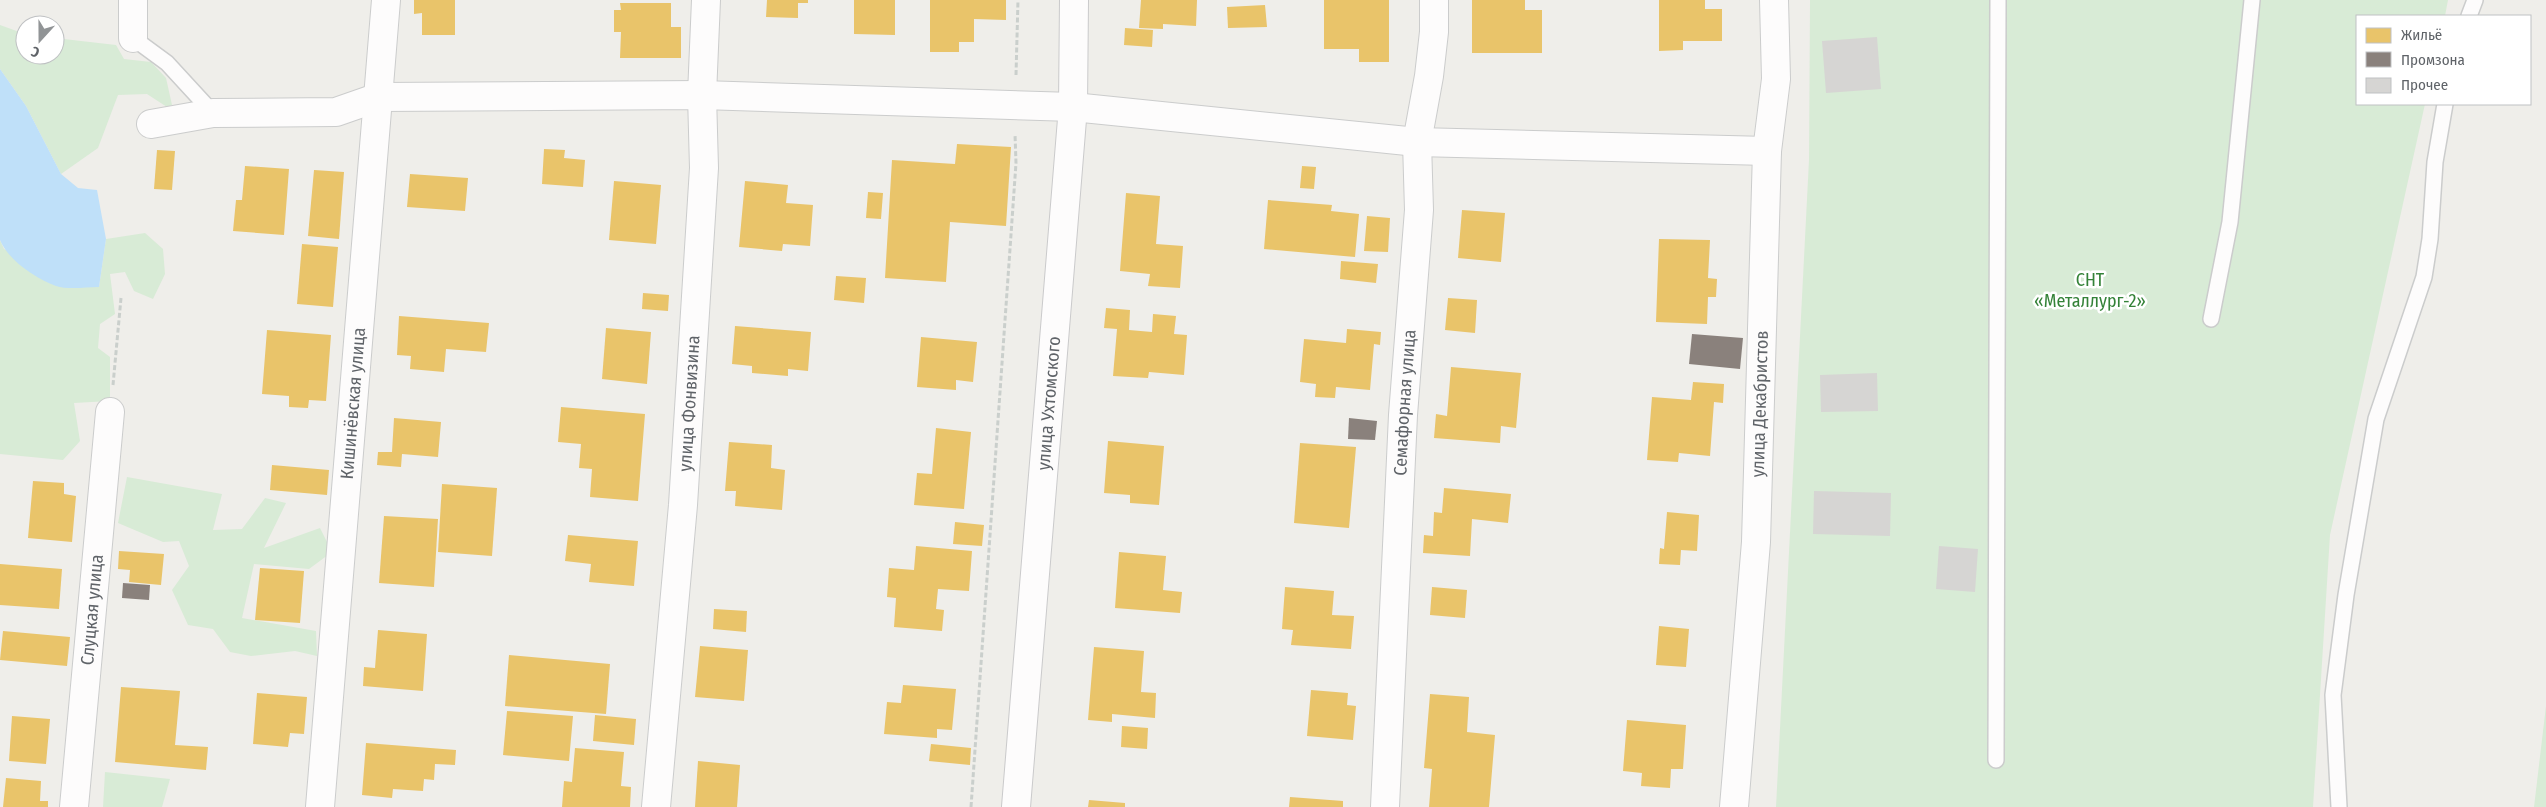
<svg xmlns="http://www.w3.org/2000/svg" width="2546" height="807" font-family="'Fira Sans Condensed',sans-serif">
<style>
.green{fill:#d8ebd6}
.water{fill:#bfe0f9}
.homes{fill:#e9c46a}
.industry{fill:#8a817c}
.building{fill:#d6d5d3}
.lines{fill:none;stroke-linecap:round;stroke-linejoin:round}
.lane-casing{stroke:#cbcccc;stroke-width:18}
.street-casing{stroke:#cbcccc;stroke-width:30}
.secondary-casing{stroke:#cacacb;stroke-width:30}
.path{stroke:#cacfcc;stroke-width:3;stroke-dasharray:5 2.5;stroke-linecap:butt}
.lane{stroke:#fdfcfc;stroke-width:15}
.street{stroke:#fdfcfc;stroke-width:28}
.secondary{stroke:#fdfcfc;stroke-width:28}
.labels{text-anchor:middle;stroke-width:5;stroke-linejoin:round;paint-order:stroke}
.park-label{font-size:18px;fill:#348238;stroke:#fff}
.street-label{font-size:18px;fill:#5f6368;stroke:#fff}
</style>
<rect width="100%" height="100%" fill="#efeeea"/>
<g class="green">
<polygon points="1810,0 2448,0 2445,16 2357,16 2357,104 2425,104 2330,535 2313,807 1776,807 1809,160"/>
<polygon points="0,25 25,34 25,55 55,55 55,38 116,45 124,59 151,62 166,78 172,105 167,107 147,94 118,95 98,148 61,174 26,106 0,69"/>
<polygon points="145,233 163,249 165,274 153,299 134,291 125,272 110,274 115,314 100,324 98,348 110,357 110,401 74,403 80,441 63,460 0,454 0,240 4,249 99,287 106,239"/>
<polygon points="127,477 222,494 213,530 242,529 265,498 286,503 264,548 320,528 332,552 309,569 254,564 242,618 316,631 317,656 295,651 251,656 230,652 213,629 188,625 172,590 189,566 179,541 163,542 118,523"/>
<polygon points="2546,706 2546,807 2534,807"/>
<polygon points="105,772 170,779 162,807 103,807"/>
</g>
<path class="water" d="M0 69 26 106 61 174 78 188 97 190 106 239 99 287C86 287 68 290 56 286 35 278 9 261 0 240Z"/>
<g class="homes">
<polygon points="414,0 455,0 455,35 422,35 422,13 414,14"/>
<polygon points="767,0 808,0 808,3 798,3 798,18 766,17"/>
<polygon points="854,0 895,0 895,35 854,34"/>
<polygon points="930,0 1006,0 1006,20 974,19 974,42 959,42 959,52 930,52"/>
<polygon points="1141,0 1197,0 1196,26 1163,24 1163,29 1139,28"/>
<polygon points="1324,0 1389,0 1389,62 1359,62 1359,49 1324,49"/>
<polygon points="1472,0 1525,0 1525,10 1542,10 1542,53 1472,53"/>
<polygon points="1659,0 1705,0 1705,9 1722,9 1722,41 1683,41 1683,50 1659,51"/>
<polygon points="620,3 671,3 671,27 681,27 681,58 620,58 621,32 614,32 614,10 621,10"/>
<polygon points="1265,5 1267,27 1228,28 1227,7"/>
<polygon points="1125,28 1153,30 1152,47 1124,45"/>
<polygon points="957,144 1011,147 1006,226 950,222 946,282 885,278 892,160 955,164"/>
<polygon points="544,149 565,150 564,158 585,160 583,187 542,184"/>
<polygon points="157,150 175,151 172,190 154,189"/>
<polygon points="245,166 289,169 284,235 233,231 236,200 242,200"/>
<polygon points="1302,166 1316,167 1314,189 1300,188"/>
<polygon points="314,170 344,172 339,239 308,236"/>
<polygon points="410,174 468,178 465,211 407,207"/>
<polygon points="614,181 661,185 656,244 609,240"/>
<polygon points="745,181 788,185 786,203 813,205 810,246 783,244 782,251 739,247"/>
<polygon points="868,192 883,193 881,219 866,218"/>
<polygon points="1126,193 1160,196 1156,244 1183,246 1180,288 1148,286 1150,274 1120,271"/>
<polygon points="1268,200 1332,205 1331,211 1359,214 1355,257 1264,249"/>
<polygon points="1462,210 1505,213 1501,262 1458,258"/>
<polygon points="1367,216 1390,218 1388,252 1364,251"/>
<polygon points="1659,239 1710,240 1708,278 1717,279 1716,297 1708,297 1707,324 1656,322"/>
<polygon points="302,244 338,247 333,307 297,304"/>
<polygon points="1341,261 1378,264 1376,283 1340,279"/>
<polygon points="836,276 866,278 864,303 834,300"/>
<polygon points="643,293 669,295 668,311 642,309"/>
<polygon points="1448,298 1477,300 1475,333 1445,330"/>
<polygon points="1106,308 1130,310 1129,330 1152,332 1153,314 1176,316 1174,334 1187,335 1184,375 1149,372 1148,378 1113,376 1117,329 1104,328"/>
<polygon points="399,316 489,323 486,352 446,349 444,372 410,369 411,356 397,355"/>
<polygon points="735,326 811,332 808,371 788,369 788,376 752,373 752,366 732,364"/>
<polygon points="606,328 651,332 647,384 602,379"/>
<polygon points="1347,329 1381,332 1380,345 1374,344 1370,390 1336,387 1335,398 1315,397 1316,384 1300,382 1304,339 1346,343"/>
<polygon points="267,330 331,335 326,401 309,400 308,408 289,407 289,396 262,394"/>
<polygon points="921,337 977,342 973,382 956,380 956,390 917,387"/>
<polygon points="1451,367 1521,373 1516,428 1501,426 1500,443 1434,438 1436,414 1447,416"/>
<polygon points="1693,382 1724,384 1723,403 1714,402 1710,456 1679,453 1678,462 1647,460 1652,397 1691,400"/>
<polygon points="561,407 645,414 638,501 590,497 592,469 579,468 581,444 558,442"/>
<polygon points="394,418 441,422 438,457 402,454 401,467 377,465 378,452 392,452"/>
<polygon points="936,428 971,432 964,509 914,505 917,473 932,474"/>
<polygon points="1108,441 1164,446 1159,505 1130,503 1130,495 1104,493"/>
<polygon points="729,442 772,445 771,468 785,470 782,510 735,506 736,491 725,491"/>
<polygon points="1300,443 1356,447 1349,528 1294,523"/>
<polygon points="272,465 329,470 327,495 270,490"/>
<polygon points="33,481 64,483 64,494 76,496 72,542 28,538"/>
<polygon points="442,484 497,488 492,556 438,552"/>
<polygon points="1444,488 1511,494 1508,523 1472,519 1470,556 1423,553 1424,535 1433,536 1434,512 1442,513"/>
<polygon points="1667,512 1699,515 1697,551 1681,550 1680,565 1659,564 1660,548 1664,549"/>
<polygon points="384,516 438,519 434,587 379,583"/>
<polygon points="955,522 984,525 982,546 953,544"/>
<polygon points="568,535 638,541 634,586 589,582 591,564 565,561"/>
<polygon points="916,546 972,551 969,591 938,589 936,609 944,610 942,631 894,627 896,598 887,597 889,568 914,570"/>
<polygon points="119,551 164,554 161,585 129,582 130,570 118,569"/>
<polygon points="1119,552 1166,556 1163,590 1182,592 1180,613 1115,608"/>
<polygon points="0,564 62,569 59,609 0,605"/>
<polygon points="260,568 304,571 300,623 255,620"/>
<polygon points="1285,587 1334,591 1332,615 1354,616 1351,649 1291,645 1293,630 1282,629"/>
<polygon points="1432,587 1467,590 1465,618 1430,615"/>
<polygon points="714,609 747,611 746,632 713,629"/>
<polygon points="1659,626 1689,629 1686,667 1656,665"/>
<polygon points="378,630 427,634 423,691 363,686 364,667 375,668"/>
<polygon points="3,631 70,637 67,666 0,660"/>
<polygon points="700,646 748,650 744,701 695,697"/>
<polygon points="1094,647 1144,651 1141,692 1156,693 1155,718 1112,714 1112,722 1088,720"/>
<polygon points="509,655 610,664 606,714 505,706"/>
<polygon points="903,685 956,689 952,730 937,729 937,738 884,734 887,702 901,703"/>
<polygon points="121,687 180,691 175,745 208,747 206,770 115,762"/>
<polygon points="1311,690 1348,693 1347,705 1356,706 1353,740 1307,736"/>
<polygon points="257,693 307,697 304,734 290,733 288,747 253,744"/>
<polygon points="1430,694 1469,697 1467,732 1495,735 1489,807 1429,807 1432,769 1424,768"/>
<polygon points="507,711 573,716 569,761 503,755"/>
<polygon points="595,715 636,719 634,745 593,741"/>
<polygon points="12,716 50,719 46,764 9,761"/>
<polygon points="1627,720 1686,725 1683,769 1671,769 1670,788 1641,786 1642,773 1623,771"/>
<polygon points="1122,726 1148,728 1147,749 1121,747"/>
<polygon points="366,743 456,750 455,765 435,764 434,780 424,779 423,791 393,789 392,798 362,795"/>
<polygon points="931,744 971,748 970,765 929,761"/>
<polygon points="575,748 624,752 621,786 631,787 630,807 562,807 564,781 572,782"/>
<polygon points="698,761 740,765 737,807 695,807"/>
<polygon points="6,778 41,781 40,801 48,801 48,807 3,807"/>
<polygon points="1290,797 1343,801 1343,807 1289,807"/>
<polygon points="1089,800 1125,803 1125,807 1088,807"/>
</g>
<g class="industry">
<polygon points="1692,334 1743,338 1740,369 1689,364"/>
<polygon points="1349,418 1377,421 1375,440 1348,439"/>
<polygon points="123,583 150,585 149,600 122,598"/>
</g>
<g class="building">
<polygon points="1877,37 1881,89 1826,93 1822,41"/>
<polygon points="1877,373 1878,411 1821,412 1820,375"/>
<polygon points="1814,491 1891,493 1890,536 1813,534"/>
<polygon points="1939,546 1978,549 1975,592 1936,589"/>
</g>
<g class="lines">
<defs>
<g id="lane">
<polyline points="2469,16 2475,0"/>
<polyline points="133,38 167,63 213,113"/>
<polyline points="2211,319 2230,222 2252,0"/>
<polyline points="1996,760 1998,0"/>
<polyline points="2339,807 2333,695 2346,595 2376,419 2424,277 2430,239 2435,162 2445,104"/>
</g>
<g id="street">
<polyline points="133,38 133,0"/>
<polyline points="151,124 213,113 336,112 379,97 702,95 1073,107 1417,142 1767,151"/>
<path id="s1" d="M74 807 110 412"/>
<path id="s2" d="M320 807 386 0"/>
<path id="s3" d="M656 807 683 505 704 168 702 95 706 0"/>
<path id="s4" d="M1385 807 1403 415 1419 210 1417 142 1429 76 1434 32V0"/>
<path id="s5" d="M1734 807 1756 542 1767 151 1776 79 1774 0"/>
</g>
<g id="secondary">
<path id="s6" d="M1016 807 1073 107 1074 0"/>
</g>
</defs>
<use href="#lane" class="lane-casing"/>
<use href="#street" class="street-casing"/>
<use href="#secondary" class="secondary-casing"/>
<g class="path">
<polyline points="1016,75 1018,0"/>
<polyline points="113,385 121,298"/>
<polyline points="971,807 1016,163 1015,134"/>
</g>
<use href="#lane" class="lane"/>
<use href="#street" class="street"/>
<use href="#secondary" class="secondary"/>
</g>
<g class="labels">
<g class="park-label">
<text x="2090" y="286">СНТ<tspan x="2090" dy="21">«Металлург-2»</tspan></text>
</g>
<g class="street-label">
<text dy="6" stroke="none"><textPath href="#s4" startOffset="405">Семафорная улица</textPath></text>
<text dy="6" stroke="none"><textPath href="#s2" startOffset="405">Кишинёвская улица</textPath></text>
<text dy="6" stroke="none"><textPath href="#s3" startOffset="405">улица Фонвизина</textPath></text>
<text dy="6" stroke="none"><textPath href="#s6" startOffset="405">улица Ухтомского</textPath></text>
<text dy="6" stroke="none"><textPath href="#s5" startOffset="404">улица Декабристов</textPath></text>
<text dy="6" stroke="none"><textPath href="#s1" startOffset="198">Слуцкая улица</textPath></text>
</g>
</g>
<rect x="2356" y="15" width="175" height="90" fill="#ffffff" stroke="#bfc1c3"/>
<rect x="2366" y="28" width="25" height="15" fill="#e9c46a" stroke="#bfc1c3"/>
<text x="2401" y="40" font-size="15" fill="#5f6368">Жильё</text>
<rect x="2366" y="52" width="25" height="15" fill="#8a817c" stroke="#bfc1c3"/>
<text x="2401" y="65" font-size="15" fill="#5f6368">Промзона</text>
<rect x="2366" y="78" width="25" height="15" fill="#d6d5d3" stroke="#bfc1c3"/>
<text x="2401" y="90" font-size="15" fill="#5f6368">Прочее</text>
<g transform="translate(40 40) rotate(201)"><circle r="24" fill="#ffffff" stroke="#bfc1c3"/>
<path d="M0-4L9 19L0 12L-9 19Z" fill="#919496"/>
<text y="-8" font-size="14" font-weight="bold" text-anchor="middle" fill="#5f6368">С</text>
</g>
</svg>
